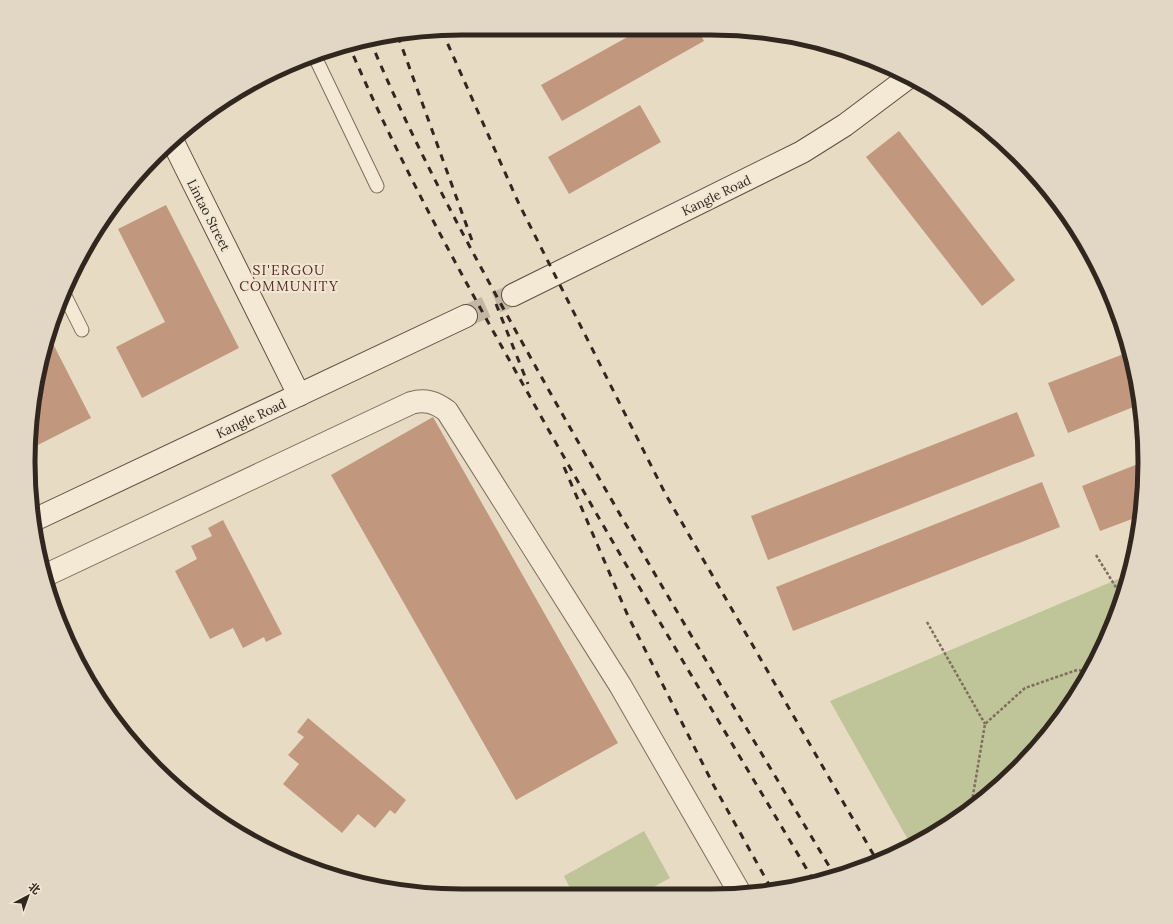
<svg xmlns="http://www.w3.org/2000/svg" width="1173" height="924" font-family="Lora,'Noto Sans SC',serif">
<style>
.green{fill:#c0c499}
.building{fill:#c1987e}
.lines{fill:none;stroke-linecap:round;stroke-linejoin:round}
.secondary-tunnel{stroke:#c3b7a3;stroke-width:22;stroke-dasharray:22 11;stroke-linecap:butt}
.lane-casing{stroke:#7f6e5d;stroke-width:15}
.street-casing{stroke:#7f6e5d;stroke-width:24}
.secondary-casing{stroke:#614f40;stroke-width:24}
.path{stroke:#7f6e5d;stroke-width:2.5;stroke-dasharray:3 2;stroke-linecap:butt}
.lane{stroke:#f3e9d5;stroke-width:13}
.street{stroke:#f3e9d5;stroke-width:22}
.secondary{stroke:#f3e9d5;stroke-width:22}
.rail{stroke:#31271f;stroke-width:3;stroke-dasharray:7 7;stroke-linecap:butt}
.labels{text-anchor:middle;stroke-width:4;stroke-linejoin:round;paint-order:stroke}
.street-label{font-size:13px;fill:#31271f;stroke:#f0e6d2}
.neighbourhood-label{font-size:14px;letter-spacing:1px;fill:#582d24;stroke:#f0e6d2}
.rim{fill:none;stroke:#31271f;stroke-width:5}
</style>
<rect width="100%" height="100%" fill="#e7dbc4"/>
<g class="green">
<polygon points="1130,574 1100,654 1055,726 997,788 928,838 911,845 830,701"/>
<polygon points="644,831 670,878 639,895 574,896 564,876"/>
</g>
<g class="building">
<polygon points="642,29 697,29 704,41 562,121 541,85"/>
<polygon points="640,105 661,142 569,194 548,157"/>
<polygon points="899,131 1015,280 982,306 866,157"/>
<polygon points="166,205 239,348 142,398 116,347 165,322 118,229"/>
<polygon points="49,336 91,418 30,449 43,349"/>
<polygon points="1129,352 1141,404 1068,433 1048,383"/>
<polygon points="1017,412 1035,456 768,560 751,516"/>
<polygon points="433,417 618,743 516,800 331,475"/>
<polygon points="1143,462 1144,491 1140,516 1100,531 1082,486"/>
<polygon points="1042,482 1060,527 793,631 776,587"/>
<polygon points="223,520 282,634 266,642 264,637 243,648 233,628 210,639 175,571 197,559 191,546 212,536 208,528"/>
<polygon points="308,718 406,800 395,814 390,810 375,828 358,814 342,833 283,784 299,764 288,755 304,737 297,732"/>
</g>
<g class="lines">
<polyline class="secondary-tunnel" points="466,316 513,295"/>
<defs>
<g id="lane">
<polyline points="315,57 377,186"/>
<polyline points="65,296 82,330"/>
</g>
<path id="street" d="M44 576 411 403C425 399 435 402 447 411L620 685 741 895"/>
<g id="secondary">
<polyline points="173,142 299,395"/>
<polyline points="513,295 802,152 845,125 909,77"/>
<polyline points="36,519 466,316"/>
</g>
</defs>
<use href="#lane" class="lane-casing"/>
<use href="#street" class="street-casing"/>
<use href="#secondary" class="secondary-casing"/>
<g class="path">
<polyline points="1096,555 1122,597"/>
<polyline points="927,622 985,724"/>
<polyline points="971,807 985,724 1025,688 1077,670 1090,671"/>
</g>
<use href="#lane" class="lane"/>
<use href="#street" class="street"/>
<use href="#secondary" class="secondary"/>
<g class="rail">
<polyline points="442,31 519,204 666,495 876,859"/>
<polyline points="398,36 474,246"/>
<path d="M370 40C420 160 484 274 547 387 640 552 738 714 835 876"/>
<path d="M348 43C400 165 464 280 529 395 621 560 719 721 815 883"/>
<polyline points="496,304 528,384"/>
<polyline points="564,467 628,616 714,786 772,890"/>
</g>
</g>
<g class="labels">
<g class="street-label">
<text transform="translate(716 195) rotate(-26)" y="5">Kangle Road</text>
<text transform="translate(209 215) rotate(63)" y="5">Lintao Street</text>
<text transform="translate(251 418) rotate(-25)" y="5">Kangle Road</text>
</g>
<g class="neighbourhood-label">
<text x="289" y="275">SI'ERGOU<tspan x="289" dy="16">COMMUNITY</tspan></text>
</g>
</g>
<path d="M0 0H1173V924H0ZM462 35H711A427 427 0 0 1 1138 462V462A427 427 0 0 1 711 889H462A427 427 0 0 1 35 462V462A427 427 0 0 1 462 35Z" fill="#e1d7c4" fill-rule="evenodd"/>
<path class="rim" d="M462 35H711A427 427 0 0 1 1138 462V462A427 427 0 0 1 711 889H462A427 427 0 0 1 35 462V462A427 427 0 0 1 462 35Z"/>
<g transform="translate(28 896) rotate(41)" stroke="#f0e6d2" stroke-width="3" paint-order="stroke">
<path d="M0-3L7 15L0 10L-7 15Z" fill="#31271f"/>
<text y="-6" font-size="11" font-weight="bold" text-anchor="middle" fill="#31271f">北</text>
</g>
</svg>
